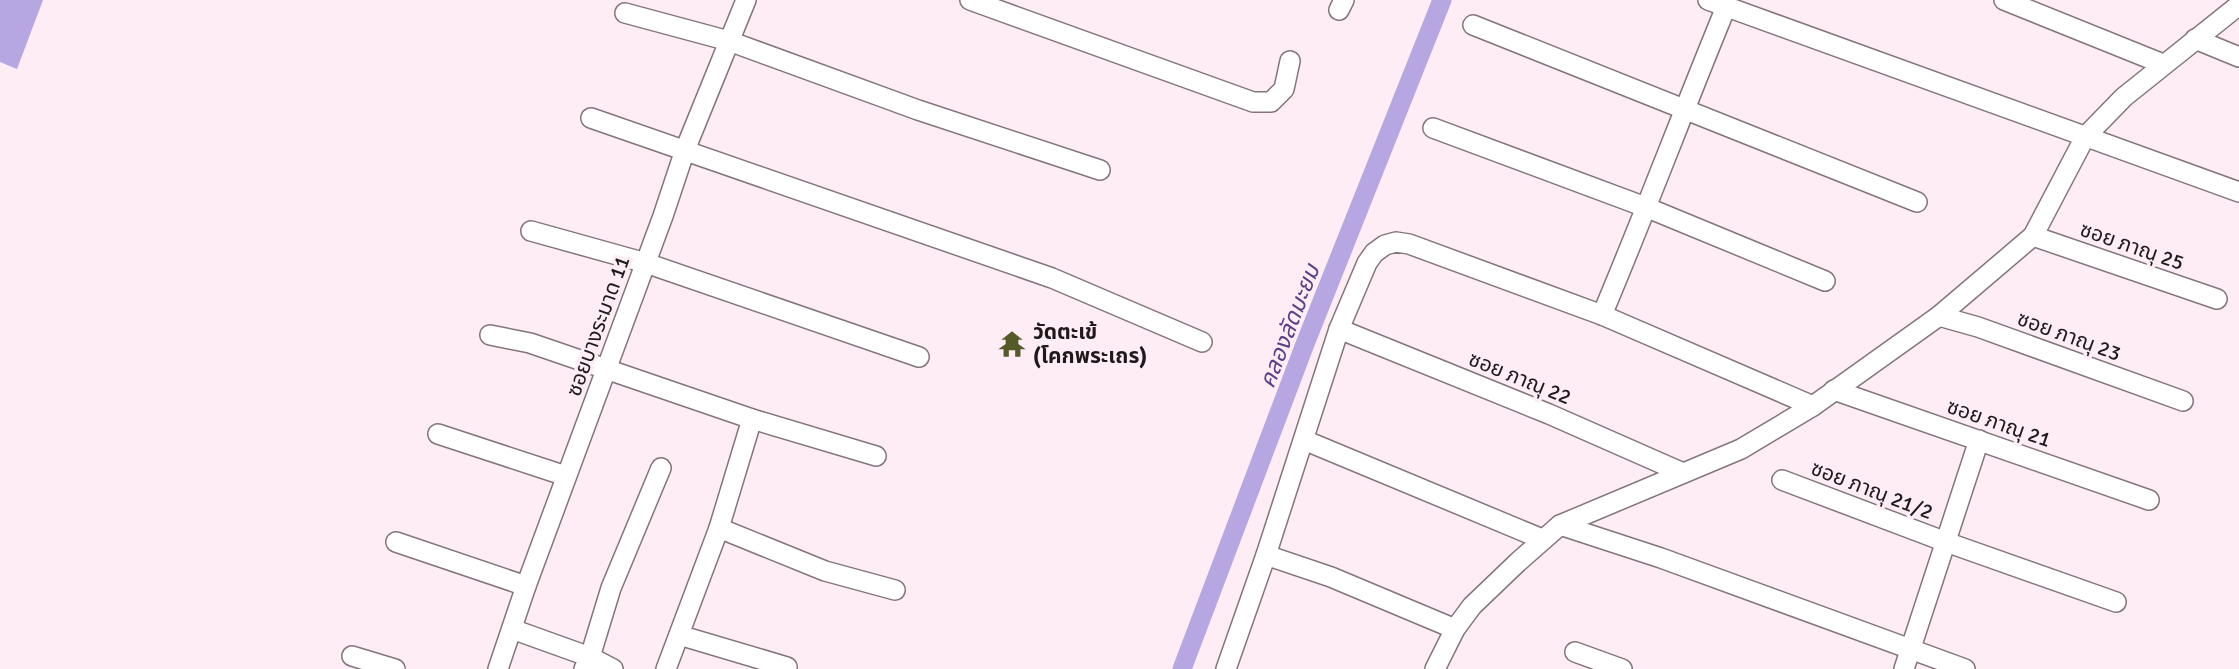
<svg xmlns="http://www.w3.org/2000/svg" width="2239" height="669" font-family="Signika,'Noto Sans Thai',sans-serif">
<style>
.water{fill:#b6a6e1}
.lines{fill:none;stroke-linecap:round;stroke-linejoin:round}
.canal{stroke:#b6a6e1;stroke-width:19}
.minor-casing{stroke:#84747b;stroke-width:22}
.minor{stroke:#fff;stroke-width:19}
.labels{text-anchor:middle;stroke-width:7;stroke-linejoin:round;paint-order:stroke}
.street-label{font-size:21px;fill:#1f191c;stroke:#feedf5}
.poi-label{font-size:21px;font-weight:bold;fill:#1f191c;stroke:#feedf5;text-anchor:start}
.water-label{font-size:23px;font-style:italic;fill:#584087;stroke:#feedf5}
</style>
<rect width="100%" height="100%" fill="#feedf5"/>
<polygon class="water" points="0,0 43,0 17,69 0,62"/>
<g class="lines">
<polyline class="canal" points="1182,669 1305,344 1442,0"/>
<defs>
<g id="minor">
<polyline points="970,0 1253,102 1271,102 1284,89 1290,61"/>
<polyline points="1708,0 2239,192"/>
<polyline points="2004,0 2163,64"/>
<polyline points="1339,10 1344,0"/>
<polyline points="625,13 729,41 918,110 1100,170"/>
<polyline points="1473,25 1917,202"/>
<polyline points="2195,39 2239,57"/>
<polyline points="591,118 1052,278 1202,342"/>
<polyline points="1433,128 1648,208 1825,281"/>
<polyline points="531,231 646,263 919,357"/>
<polyline points="2033,236 2217,299"/>
<path d="M1602 315C1645 213 1684 109 1726 7"/>
<polyline points="1939,316 1978,327 2183,401"/>
<polyline points="1339,329 1549,414 1683,473"/>
<polyline points="490,335 530,343 752,419 719,528 666,669"/>
<polyline points="1834,390 2149,500"/>
<polyline points="752,419 876,456"/>
<polyline points="438,434 566,476"/>
<polyline points="1304,440 1542,539"/>
<polyline points="1782,480 1946,542 2116,602"/>
<polyline points="1560,525 1661,558 1965,669"/>
<polyline points="719,528 825,571 895,590"/>
<polyline points="396,542 526,586"/>
<polyline points="1266,555 1331,577 1455,629"/>
<polyline points="512,629 590,657 613,669"/>
<polyline points="679,635 787,667"/>
<polyline points="1575,652 1622,669"/>
<polyline points="352,656 395,669"/>
<polyline points="498,669 526,586 663,216 685,150 746,0"/>
<polyline points="584,669 590,657 611,588 661,468"/>
<polyline points="1226,669 1266,555 1339,329 1367,263 1374,253 1385,245 1396,242 1409,244 1602,315 1813,406"/>
<polyline points="1435,669 1455,629 1472,606 1518,562 1560,525 1741,449 1813,406 1939,316 2033,236 2085,137 2124,97 2239,5"/>
<polyline points="1904,669 1979,440"/>
</g>
</defs>
<use href="#minor" class="minor-casing"/>
<use href="#minor" class="minor"/>
</g>
<defs>
<symbol id="temple-bare" viewBox="-9 -9 18 18"><path d="M0-6L5-2H3V0L6.5 2.5H4V6H1.5V3h-3V6H-4V2.5H-6.5L-3 0V-2H-5Z" fill="#545b29" stroke="#feedf5" stroke-width="2.5" paint-order="stroke"/></symbol>
</defs>
<g fill-rule="evenodd">
<use href="#temple-bare" x="993" y="325" width="38" height="38"/>
</g>
<g class="labels">
<g class="street-label">
<text transform="translate(2132 246) rotate(19)" y="7">ซอย ภาณุ 25</text>
<text transform="translate(598 326) rotate(-70)" y="7">ซอยบางระมาด 11</text>
<text transform="translate(2069 336) rotate(20)" y="7">ซอย ภาณุ 23</text>
<text transform="translate(1520 378) rotate(22)" y="7">ซอย ภาณุ 22</text>
<text transform="translate(1999 423) rotate(19)" y="7">ซอย ภาณุ 21</text>
<text transform="translate(1872 490) rotate(21)" y="7">ซอย ภาณุ 21/2</text>
</g>
<g class="poi-label">
<text x="1033" y="339">วัดตะเข้<tspan x="1033" dy="24">(โคกพระเถร)</tspan></text>
</g>
<g class="water-label">
<text transform="translate(1289 326) rotate(-69)" y="8">คลองลัดมะยม</text>
</g>
</g>
</svg>
